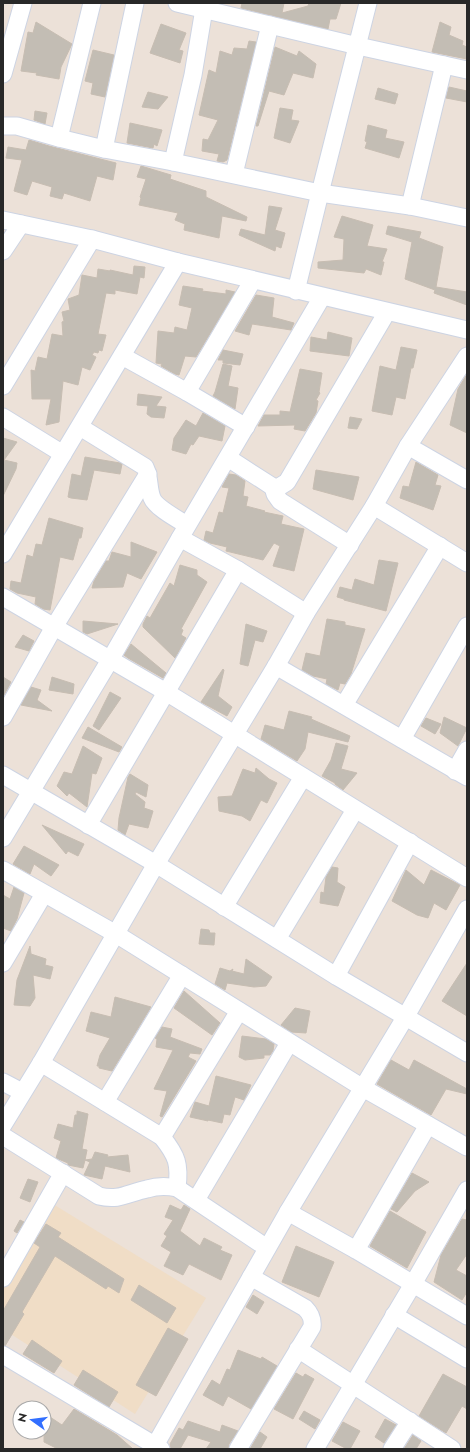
<svg xmlns="http://www.w3.org/2000/svg" width="470" height="1452" font-family="Jost,sans-serif">
<style>
.education{fill:#f0ddc6}
.building{fill:#c3bdb4;stroke:#c7bdb2}
.lines{fill:none;stroke-linecap:round;stroke-linejoin:round}
.street-casing{stroke:#cdd4e3;stroke-width:19}
.street{stroke:#fff;stroke-width:17}
</style>
<rect width="100%" height="100%" fill="#ece1d8"/>
<polygon class="education" points="48,1201 206,1298 135,1414 3,1329 3,1283"/>
<g class="building">
<polygon points="242,3 284,3 282,13 308,6 309,3 341,3 336,19 330,19 328,29 241,8"/>
<polygon points="36,22 72,44 61,67 59,79 36,75 37,73 21,71 28,32 33,33"/>
<polygon points="440,22 451,27 449,35 463,41 462,45 467,47 467,59 432,52"/>
<polygon points="161,24 186,33 179,50 183,51 180,63 150,53"/>
<polygon points="249,41 256,42 227,160 223,162 217,161 219,154 202,151 203,139 208,140 218,120 199,115 209,70 216,73 220,51 232,55 234,48 247,49"/>
<polygon points="275,47 297,56 299,51 316,64 313,78 293,73 284,95 269,91 258,126 256,126"/>
<polygon points="93,50 114,55 105,97 91,94 93,83 85,81"/>
<polygon points="449,87 467,91 467,102 446,98"/>
<polygon points="378,88 398,94 395,104 375,99"/>
<polygon points="148,92 168,97 158,109 142,107"/>
<polygon points="280,108 293,110 291,120 299,121 290,143 274,138"/>
<polygon points="35,111 47,113 45,124 34,120"/>
<polygon points="130,123 162,130 157,146 154,144 153,148 127,143"/>
<polygon points="368,125 387,130 385,138 404,142 399,158 365,148 367,142 365,141"/>
<polygon points="29,140 49,146 116,163 113,180 97,176 90,201 64,193 62,199 50,196 52,187 32,181 27,195 14,191 22,160 6,158 8,147 26,150"/>
<polygon points="141,166 171,175 170,179 206,191 206,197 247,217 246,221 222,216 219,238 184,230 185,224 175,220 178,213 139,205 141,198 140,197 146,179 137,177"/>
<polygon points="269,206 282,208 275,230 285,233 281,248 276,246 275,251 239,235 241,229 265,235"/>
<polygon points="342,216 373,225 367,246 387,249 382,262 384,262 381,275 366,269 364,273 318,268 318,262 343,260 344,239 334,237"/>
<polygon points="388,226 421,232 419,238 443,247 436,287 467,292 467,305 434,293 435,290 405,279 412,242 386,234"/>
<polygon points="134,266 145,267 144,278 140,277 137,294 115,290 115,294 106,293 98,334 106,335 102,351 99,350 98,353 94,352 92,355 96,357 90,370 82,367 78,385 63,381 59,422 46,425 51,399 32,399 31,370 35,371 38,357 47,359 52,334 63,336 62,322 64,321 62,312 70,310 68,299 79,295 82,275 97,278 98,269 110,271 110,270 133,275"/>
<polygon points="183,286 203,289 202,291 226,294 226,290 235,292 196,357 185,356 179,375 175,374 161,366 162,364 156,363 158,331 174,333 175,327 187,330 192,308 179,305"/>
<polygon points="256,295 274,298 272,317 294,323 291,330 252,324 249,335 235,331"/>
<polygon points="328,332 352,338 349,356 310,351 311,337 327,340"/>
<polygon points="401,347 417,350 413,368 411,368 405,399 396,397 392,415 372,411 380,366 396,370"/>
<polygon points="223,350 243,354 240,365 223,363 223,360 218,360"/>
<polygon points="223,364 232,366 228,386 238,388 235,409 213,396 215,392"/>
<polygon points="300,369 322,373 319,392 320,393 316,400 318,401 316,413 305,431 294,429 295,425 258,426 264,415 280,415 280,411 290,412"/>
<polygon points="467,374 467,433 450,425 458,389"/>
<polygon points="138,394 162,397 156,406 166,407 164,418 151,417 147,414 148,406 137,405"/>
<polygon points="203,413 225,426 222,441 199,436 193,445 191,444 186,454 172,450 174,438 186,420 196,426"/>
<polygon points="350,417 362,419 357,429 348,428"/>
<polygon points="3,438 17,442 4,460 17,463 16,469 3,496"/>
<polygon points="85,457 120,463 122,464 120,474 94,470 87,500 71,498 68,497 72,474 81,476"/>
<polygon points="416,462 438,475 435,485 441,486 433,510 400,498 403,486 409,487"/>
<polygon points="316,470 359,477 353,500 313,489"/>
<polygon points="229,474 236,475 245,481 243,496 248,497 246,506 265,511 264,512 283,516 281,524 304,529 294,571 273,566 280,546 274,543 263,560 226,551 227,547 210,543 204,540 206,531 213,533 219,512 223,513 229,488 222,487"/>
<polygon points="49,518 83,528 81,538 79,538 73,560 60,557 50,610 43,609 35,604 36,597 17,593 10,589 11,581 21,583 27,555 33,557 36,544 42,545"/>
<polygon points="131,542 157,552 141,579 127,573 123,587 92,588 94,581 106,561 109,561 112,552 131,557"/>
<polygon points="379,560 398,563 386,611 344,600 344,599 337,597 340,587 352,590 355,579 374,585"/>
<polygon points="180,565 197,570 197,575 207,582 181,629 183,630 181,635 186,638 175,658 143,627 143,624 147,616 150,618 170,583 174,586"/>
<polygon points="327,619 345,622 345,625 365,629 351,674 345,684 340,683 338,690 326,684 327,679 313,676 302,670 306,653 320,656"/>
<polygon points="83,621 118,624 87,634 83,632"/>
<polygon points="246,624 267,631 263,642 255,640 248,666 240,664"/>
<polygon points="23,635 34,641 29,651 15,647"/>
<polygon points="131,644 166,673 163,678 128,658 124,655"/>
<polygon points="223,669 224,670 218,696 232,707 227,716 201,702"/>
<polygon points="3,677 11,682 4,695 3,695"/>
<polygon points="52,677 74,684 73,694 49,690"/>
<polygon points="31,687 41,690 37,700 52,711 21,705"/>
<polygon points="110,692 121,698 99,730 93,726"/>
<polygon points="289,711 312,717 311,719 350,736 348,742 308,732 305,749 297,761 261,739 265,725 284,730"/>
<polygon points="444,717 467,728 458,746 440,733"/>
<polygon points="426,718 441,724 435,734 421,726"/>
<polygon points="88,727 122,747 119,752 82,738"/>
<polygon points="336,743 348,746 341,769 357,773 343,790 335,784 335,783 322,776 331,760"/>
<polygon points="83,746 102,758 96,774 92,773 87,807 69,793 67,796 57,786 64,772 72,774"/>
<polygon points="256,768 269,779 277,783 267,803 261,800 250,821 242,816 219,811 218,797 232,796 243,769 255,773"/>
<polygon points="130,774 148,785 146,797 136,792 135,794 145,802 144,808 153,811 148,828 129,824 125,835 118,830 119,818 128,777"/>
<polygon points="42,825 84,844 78,856 68,851 66,854"/>
<polygon points="24,846 59,865 51,876 34,864 30,874 13,864"/>
<polygon points="332,867 338,868 337,882 345,887 338,906 320,903 321,892 324,893 326,877"/>
<polygon points="406,870 424,885 431,870 460,885 446,910 434,903 428,918 417,915 392,901"/>
<polygon points="14,887 24,893 17,919 11,931 3,928 3,895 10,899"/>
<polygon points="201,929 209,930 210,933 215,933 214,945 199,944"/>
<polygon points="30,946 31,954 46,959 45,965 53,967 50,979 33,975 35,998 30,1006 14,1005 17,980"/>
<polygon points="246,959 272,977 266,986 254,987 227,983 225,990 215,984 220,968 230,971 233,969 232,971 244,974"/>
<polygon points="467,963 467,1016 442,1001"/>
<polygon points="184,991 220,1023 212,1035 174,1008"/>
<polygon points="115,997 151,1007 112,1071 99,1068 99,1066 97,1066 100,1055 110,1038 86,1031 91,1012 111,1017"/>
<polygon points="295,1008 310,1011 306,1033 291,1032 281,1025"/>
<polygon points="162,1027 172,1029 170,1037 202,1049 200,1054 190,1053 188,1057 196,1061 162,1117 160,1116 167,1091 154,1089 173,1050 156,1047 157,1039 155,1038"/>
<polygon points="242,1036 266,1039 274,1044 273,1051 270,1055 264,1055 264,1058 245,1060 239,1057"/>
<polygon points="391,1060 409,1070 414,1060 467,1089 467,1094 446,1089 431,1115 377,1084"/>
<polygon points="216,1076 251,1085 244,1100 235,1097 230,1115 224,1114 222,1123 208,1120 208,1121 190,1117 195,1102 209,1106"/>
<polygon points="77,1111 88,1114 82,1149 87,1150 85,1160 92,1159 95,1152 108,1155 107,1157 128,1155 130,1172 105,1166 102,1179 84,1175 90,1162 85,1160 83,1168 68,1165 68,1163 56,1158 61,1141 54,1138 58,1124 73,1128 75,1115 77,1115"/>
<polygon points="412,1173 429,1182 415,1191 397,1212 391,1209"/>
<polygon points="28,1179 38,1182 30,1202 20,1198"/>
<polygon points="170,1205 181,1210 184,1205 190,1209 180,1231 200,1246 204,1238 222,1247 220,1250 232,1255 221,1280 189,1264 183,1275 164,1266 171,1252 161,1246 167,1236 164,1234 173,1220 165,1217"/>
<polygon points="390,1211 426,1232 407,1268 370,1246"/>
<polygon points="462,1219 467,1220 467,1254 456,1270 467,1276 467,1292 462,1300 434,1282 441,1255"/>
<polygon points="20,1220 24,1222 17,1233 14,1231"/>
<polygon points="46,1224 61,1233 58,1237 124,1279 119,1293 108,1286 106,1289 55,1256 22,1312 24,1314 5,1346 3,1345 3,1311 40,1247 34,1243"/>
<polygon points="296,1246 334,1262 319,1297 282,1282"/>
<polygon points="139,1285 176,1308 167,1323 131,1300"/>
<polygon points="253,1295 264,1302 257,1314 246,1307"/>
<polygon points="168,1328 188,1339 156,1396 136,1385"/>
<polygon points="32,1340 62,1361 54,1373 23,1354"/>
<polygon points="238,1350 261,1359 262,1357 277,1366 251,1409 228,1396 223,1406 203,1395 212,1380 220,1385 227,1369 230,1370"/>
<polygon points="83,1370 118,1392 109,1407 74,1385"/>
<polygon points="296,1373 303,1377 305,1374 314,1379 293,1419 274,1409"/>
<polygon points="443,1374 467,1387 467,1409 462,1406 446,1433 419,1416"/>
<polygon points="74,1409 117,1435 133,1449 58,1449 44,1442 44,1413 62,1425"/>
<polygon points="304,1411 320,1420 315,1429 299,1419"/>
<polygon points="385,1419 396,1425 384,1443 375,1437"/>
<polygon points="188,1421 220,1432 222,1425 238,1431 229,1444 228,1449 206,1449 211,1442 188,1435 180,1449 171,1449 170,1444 179,1428 183,1430"/>
<polygon points="343,1422 360,1431 350,1449 347,1449 332,1441"/>
<polygon points="260,1432 267,1437 260,1449 250,1449"/>
<polygon points="413,1435 421,1441 416,1449 404,1449"/>
</g>
<g class="lines">
<defs>
<g id="street">
<polyline points="177,3 358,46 467,70"/>
<polyline points="3,74 23,3"/>
<polyline points="3,126 17,126 59,138 104,149 173,162 320,193 410,206 467,218"/>
<polyline points="59,138 92,3"/>
<polyline points="104,149 135,3"/>
<polyline points="173,162 193,75 204,9"/>
<polyline points="234,174 270,25"/>
<polyline points="410,206 444,65"/>
<polyline points="3,220 92,239 178,262 467,330"/>
<polyline points="3,251 21,224"/>
<polyline points="296,291 320,193 368,3"/>
<polyline points="122,356 187,392 253,280"/>
<polyline points="3,386 92,239"/>
<polyline points="187,392 246,427"/>
<polyline points="3,417 63,454"/>
<path d="M80 427 145 467C150 477 148 488 152 498 155 507 179 520 187 525"/>
<polyline points="408,446 467,480"/>
<polyline points="228,458 273,487 279,487 287,482 387,312"/>
<polyline points="273,487 275,494 280,501 350,545"/>
<polyline points="374,506 467,563"/>
<polyline points="180,538 238,570 306,613"/>
<polyline points="3,554 178,262"/>
<polyline points="3,597 166,692 467,878"/>
<polyline points="276,666 467,777"/>
<polyline points="344,705 440,546"/>
<polyline points="3,717 54,627 148,474"/>
<polyline points="402,739 467,626"/>
<polyline points="455,771 467,750"/>
<polyline points="3,775 156,864 336,976 467,1053"/>
<polyline points="88,825 238,570"/>
<polyline points="3,838 110,660 180,538 322,297"/>
<polyline points="3,870 116,934 363,1088 467,1147"/>
<polyline points="224,907 303,777"/>
<polyline points="277,939 355,810"/>
<polyline points="3,963 44,894"/>
<polyline points="336,976 410,842"/>
<path d="M41 1063 162 1137C177 1156 180 1164 177 1188"/>
<polyline points="3,1082 22,1092"/>
<polyline points="105,1102 182,975"/>
<polyline points="3,1125 41,1063 156,864 276,666 306,613 374,506 408,446 467,356"/>
<path d="M3 1136 99 1196C119 1201 128 1193 147 1189 157 1186 167 1186 177 1188L267 1248"/>
<polyline points="162,1137 239,1011"/>
<polyline points="196,1200 289,1043"/>
<polyline points="288,1212 356,1250 467,1316"/>
<polyline points="356,1250 428,1125"/>
<polyline points="3,1278 63,1173"/>
<polyline points="394,1315 467,1359"/>
<polyline points="298,1349 452,1449"/>
<polyline points="3,1355 161,1449"/>
<polyline points="153,1449 288,1212 406,1016 467,909"/>
<path d="M238 1449 312 1327C313 1319 311 1314 305 1308L251 1277"/>
<polyline points="315,1449 413,1284 467,1190"/>
<polyline points="392,1449 410,1421"/>
</g>
</defs>
<use href="#street" class="street-casing"/>
<use href="#street" class="street"/>
</g>
<rect width="470" height="1452" fill="none" stroke="#282828" stroke-width="8"/>
<g transform="translate(32 1420) rotate(284)"><circle r="19" fill="#ffffff" stroke="#a9a9a9"/>
<path d="M0-3L7 15L0 10L-7 15Z" fill="#326fff"/>
<text y="-6" font-size="11" font-weight="bold" text-anchor="middle" fill="#282828">N</text>
</g>
</svg>
